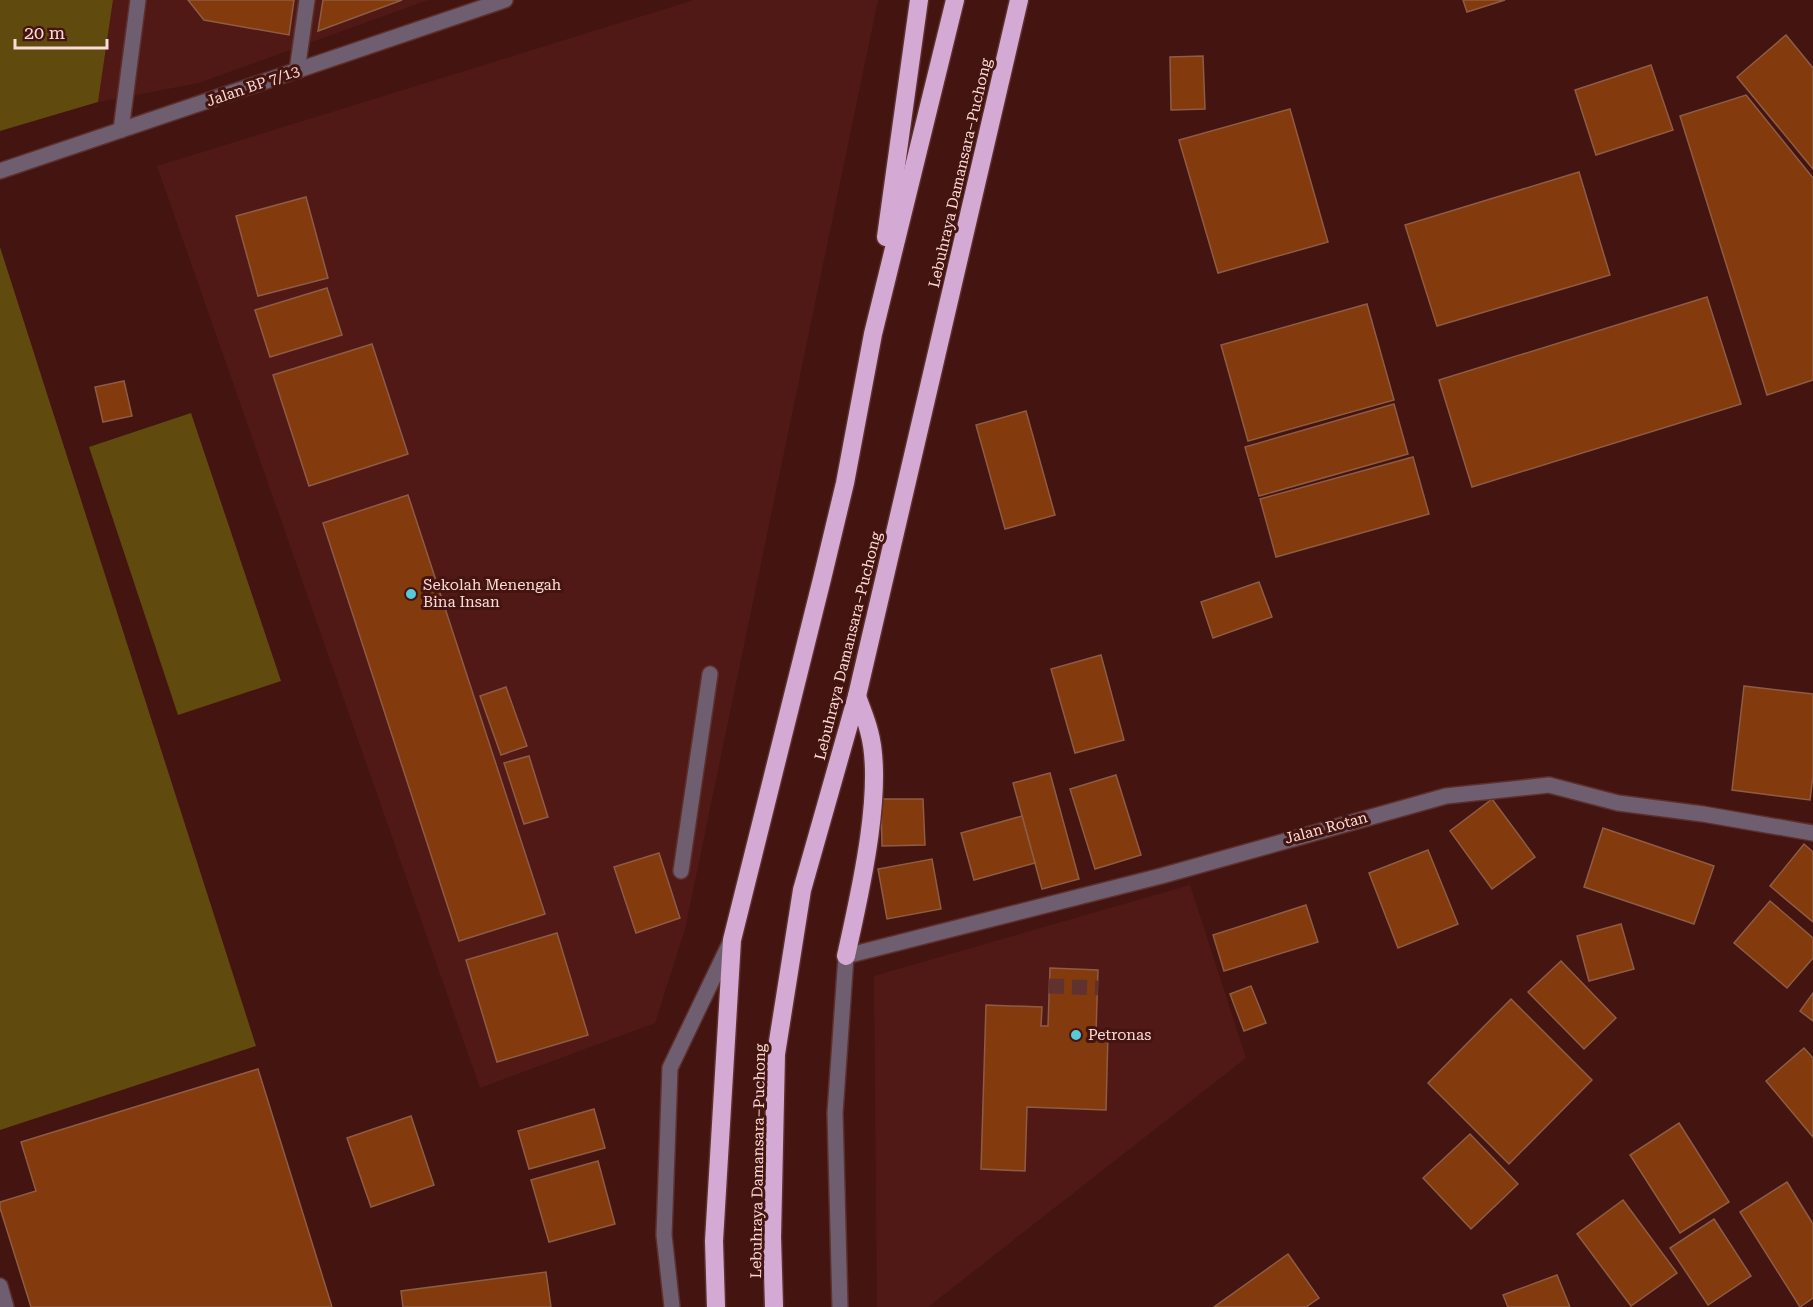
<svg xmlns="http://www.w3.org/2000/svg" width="1813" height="1307" font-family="'Roboto Serif',serif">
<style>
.built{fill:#511916}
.green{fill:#604a0d}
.building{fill:#833a0c;stroke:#8e5c44;stroke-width:1.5}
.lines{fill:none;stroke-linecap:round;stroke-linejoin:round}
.minor-tunnel{stroke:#60322f;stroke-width:15;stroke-dasharray:15 8;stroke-linecap:butt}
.minor-casing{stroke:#5e302d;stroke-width:18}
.highway-casing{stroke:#5e302d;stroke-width:21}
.minor{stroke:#6f5e6f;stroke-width:15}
.highway{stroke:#d4aad4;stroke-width:18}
.poi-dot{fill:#53cbda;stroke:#441411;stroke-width:2}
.labels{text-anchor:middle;stroke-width:6;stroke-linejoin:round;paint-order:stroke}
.street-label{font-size:15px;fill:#fcdbd7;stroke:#441411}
.poi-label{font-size:15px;fill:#fcdbd7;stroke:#441411;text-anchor:start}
</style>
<rect width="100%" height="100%" fill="#441411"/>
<g class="built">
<polygon points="113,0 428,0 199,83 98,102"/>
<polygon points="694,0 878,0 685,929 655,1023 480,1088 157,166"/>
<polygon points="1190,885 1246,1058 928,1307 877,1307 874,976"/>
</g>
<g class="green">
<polygon points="0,0 113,0 98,102 0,131"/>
<polygon points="0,247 256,1046 0,1130"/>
<polygon points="191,413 281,681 178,715 89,447"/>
</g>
<g class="building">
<polygon points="188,0 294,0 289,35 204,20"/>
<polygon points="323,0 402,0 318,31"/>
<polygon points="1463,0 1505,0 1467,12"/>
<polygon points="1786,35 1813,68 1813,169 1737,77"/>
<polygon points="1203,56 1205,109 1171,110 1170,57"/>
<polygon points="1651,65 1673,130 1596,155 1575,90"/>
<polygon points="1746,95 1813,178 1813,380 1767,395 1680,116"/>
<polygon points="1290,109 1328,242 1218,273 1179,140"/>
<polygon points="1579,172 1610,275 1437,326 1405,225"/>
<polygon points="306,197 328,278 258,296 236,216"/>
<polygon points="327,288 342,335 270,357 255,310"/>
<polygon points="1707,297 1741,404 1472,487 1439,380"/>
<polygon points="1367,304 1394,400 1248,441 1221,345"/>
<polygon points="372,344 408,454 309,486 273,375"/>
<polygon points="124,381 132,416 103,422 95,387"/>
<polygon points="1394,404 1408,454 1259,496 1245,447"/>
<polygon points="1026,411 1055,515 1005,529 976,425"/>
<polygon points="1413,457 1429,514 1276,557 1260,499"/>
<polygon points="408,495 545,914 459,941 323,523"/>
<polygon points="1259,582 1272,617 1213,638 1201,602"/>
<polygon points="1101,655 1124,740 1075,753 1051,669"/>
<polygon points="1744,686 1813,694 1813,776 1810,800 1732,790"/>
<polygon points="506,687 527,746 501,755 480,696"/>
<polygon points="529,756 548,817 524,824 504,763"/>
<polygon points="1050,773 1079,879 1042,889 1013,783"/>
<polygon points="1116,775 1141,855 1095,869 1070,789"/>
<polygon points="881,799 923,799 925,845 882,846"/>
<polygon points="1492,799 1535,857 1492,889 1450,831"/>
<polygon points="1022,816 1035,863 974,880 961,833"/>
<polygon points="1603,828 1714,866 1694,924 1584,887"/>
<polygon points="1804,844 1813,852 1813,922 1770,886"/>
<polygon points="1428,850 1458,924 1398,948 1369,873"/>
<polygon points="659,853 680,918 636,933 614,867"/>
<polygon points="932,859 941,909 887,919 878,869"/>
<polygon points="1770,901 1813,938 1813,958 1787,988 1734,943"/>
<polygon points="1306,905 1318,942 1224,971 1213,935"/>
<polygon points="1621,924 1634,969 1589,981 1577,936"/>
<polygon points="557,933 588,1035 497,1062 466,960"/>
<polygon points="1561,961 1616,1018 1584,1049 1528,992"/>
<polygon points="1050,968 1098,970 1096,1033 1108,1033 1106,1110 1027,1107 1025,1171 981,1169 986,1005 1042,1007 1041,1026 1048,1026"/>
<polygon points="1251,986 1266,1023 1244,1031 1230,994"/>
<polygon points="1813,993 1813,1021 1800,1011"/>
<polygon points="1511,999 1592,1080 1509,1164 1428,1083"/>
<polygon points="1804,1048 1813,1058 1813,1137 1766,1081"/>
<polygon points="258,1069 332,1307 31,1307 0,1208 0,1202 36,1191 21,1142"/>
<polygon points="594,1109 605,1148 529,1169 518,1131"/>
<polygon points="411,1116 434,1185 371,1207 347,1138"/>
<polygon points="1679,1123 1729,1202 1680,1233 1630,1155"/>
<polygon points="1470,1134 1518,1184 1471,1229 1423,1178"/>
<polygon points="598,1161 615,1224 549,1242 531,1180"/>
<polygon points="1787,1182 1813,1224 1813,1298 1800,1307 1740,1212"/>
<polygon points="1623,1200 1677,1273 1631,1306 1577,1234"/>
<polygon points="1714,1219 1751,1276 1708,1305 1670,1248"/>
<polygon points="1288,1254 1319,1298 1306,1307 1214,1307"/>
<polygon points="546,1272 551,1307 403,1307 401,1291"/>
<polygon points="1557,1275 1570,1307 1508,1307 1503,1295"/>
</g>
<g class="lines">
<polyline class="minor-tunnel" points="1049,986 1098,988"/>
<defs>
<g id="minor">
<polyline points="297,71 307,0"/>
<polyline points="121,130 138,0"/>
<polyline points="0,171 505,0"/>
<polyline points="681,871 710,674"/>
<polyline points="0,1286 6,1307"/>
<polyline points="672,1307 664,1235 670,1068 730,943"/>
<polyline points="840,1307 835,1113 846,956 1161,876 1446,796 1549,785 1618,803 1703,814 1813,833"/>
</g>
<g id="highway">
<polyline points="886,237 919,0"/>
<path d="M846 956C859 897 885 788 869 731 866 719 861 708 857 696"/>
<polyline points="716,1307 714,1241 732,940 822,579 845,483 873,334 955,0"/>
<polyline points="774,1307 772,1237 776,1054 802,890 857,696 1019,0"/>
</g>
</defs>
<use href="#minor" class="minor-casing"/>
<use href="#highway" class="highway-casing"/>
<use href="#minor" class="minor"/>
<use href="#highway" class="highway"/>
</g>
<g class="poi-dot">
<circle cx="411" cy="594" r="6"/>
<circle cx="1076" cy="1035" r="6"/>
</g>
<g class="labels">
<g class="street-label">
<text transform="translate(253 86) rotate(-19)" y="5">Jalan BP 7/13</text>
<text transform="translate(960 173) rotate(-77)" y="5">Lebuhraya Damansara–Puchong</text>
<text transform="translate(848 646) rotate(-76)" y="5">Lebuhraya Damansara–Puchong</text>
<text transform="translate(1326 828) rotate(-15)" y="5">Jalan Rotan</text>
<text transform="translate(758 1161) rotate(-89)" y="5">Lebuhraya Damansara–Puchong</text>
</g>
<g class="poi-label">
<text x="423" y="590">Sekolah Menengah<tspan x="423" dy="17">Bina Insan</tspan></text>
<text x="1088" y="1040">Petronas</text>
</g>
</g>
<path d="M15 39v9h92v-9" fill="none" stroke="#fcdbd7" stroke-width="3"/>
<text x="24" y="39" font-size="18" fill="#fcdbd7" stroke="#441411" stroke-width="4.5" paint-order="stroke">20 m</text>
</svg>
